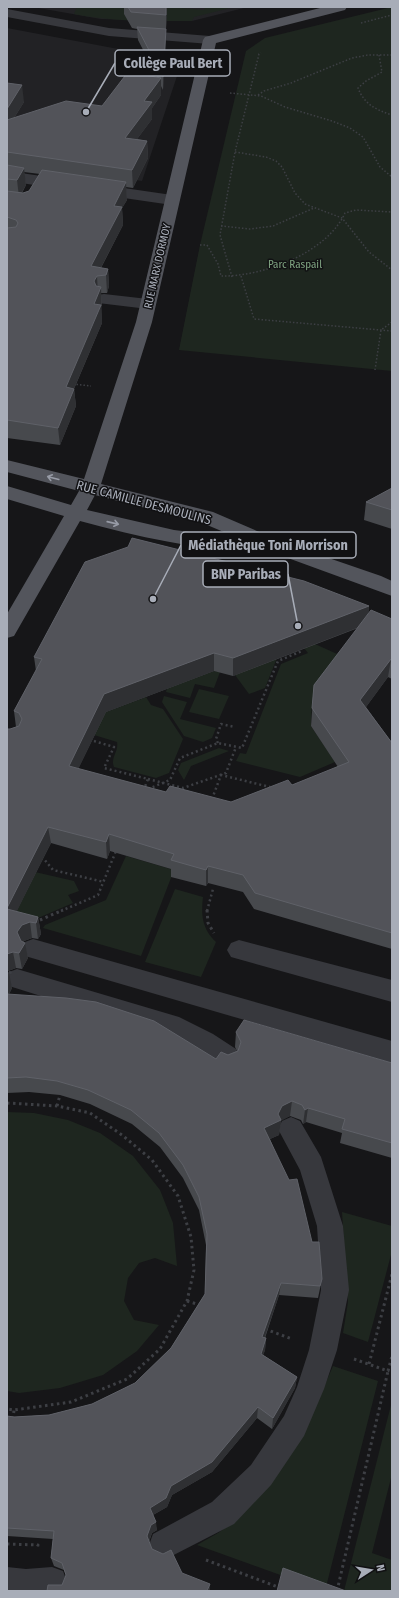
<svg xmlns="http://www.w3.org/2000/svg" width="399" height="1598" font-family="'Fira Sans Condensed',sans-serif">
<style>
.built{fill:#222225}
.green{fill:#1e261f}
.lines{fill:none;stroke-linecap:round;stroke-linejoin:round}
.path-far2{stroke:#3d3f44;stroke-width:1.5;stroke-dasharray:1.5 2;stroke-linecap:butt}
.path-far1{stroke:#3d3f44;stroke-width:2.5;stroke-dasharray:2 3;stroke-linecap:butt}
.path{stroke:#3d3f44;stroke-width:3;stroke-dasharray:2.5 3.5;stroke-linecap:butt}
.minor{fill:#37383d;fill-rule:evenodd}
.major{fill:#53555c;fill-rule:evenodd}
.path-bridge{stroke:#3d3f44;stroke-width:3;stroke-dasharray:2.5 3.5;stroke-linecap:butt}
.wall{fill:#47494d;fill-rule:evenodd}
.shaded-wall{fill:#2f3033}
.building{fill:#525359;stroke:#5f6168}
.oneway{stroke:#979ba6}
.labels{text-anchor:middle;stroke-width:3;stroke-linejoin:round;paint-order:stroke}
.far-park-label{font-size:11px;fill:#7fa381;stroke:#111113}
.far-street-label{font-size:11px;fill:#a8adb8;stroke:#111113}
.street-label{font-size:13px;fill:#a8adb8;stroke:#111113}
.leader{fill:none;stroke:#a8adb8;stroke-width:1.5}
.callout-dot{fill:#a8adb8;stroke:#111113;stroke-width:1.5}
.callout{fill:#111113;stroke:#a8adb8;stroke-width:1.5}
.callout-label{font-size:14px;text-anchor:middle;font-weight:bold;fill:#a8adb8}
</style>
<rect width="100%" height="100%" fill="#161618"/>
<g class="built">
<polygon points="33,7 248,7 192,21 167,21 101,19"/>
<polygon points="7,28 182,61 142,181 7,162"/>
</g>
<g class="green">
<path d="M77 7H171L204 10 206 7H234L194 17 192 21C152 21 113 22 74 14Z"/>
<polygon points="392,7 392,371 179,350 200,245 246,51 265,38"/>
<polygon points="315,644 346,658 312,702 311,726 335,762 300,777 236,761 240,753 246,754 281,664 308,653 304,648"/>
<polygon points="277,658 265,688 249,694 235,675"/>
<polygon points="214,671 220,672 214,688 195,684 190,698 166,692 167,688"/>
<polygon points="199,689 229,696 219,719 189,712"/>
<polygon points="164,696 187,702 180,719 216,728 212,738 203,742 184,736 162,702"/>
<path d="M146 697 151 705 163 709 183 739 169 773 156 778 114 767C110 758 119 751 117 742L94 735 106 712Z"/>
<polygon points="219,748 229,751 191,766 184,780 178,770 181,763"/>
<polygon points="126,856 174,870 141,956 43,928 45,925 106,900"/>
<polygon points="35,872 74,881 79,891 68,895 73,903 31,921 14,916"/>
<path d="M175 889 203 897C201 915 202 929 216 942L201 977 145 962Z"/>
<polygon points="7,1112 34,1113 68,1120 100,1133 133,1156 160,1190 173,1223 177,1266 155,1258 139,1263 128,1278 124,1301 134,1320 159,1325 137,1351 103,1375 60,1388 19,1393 7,1391"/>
<polygon points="342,1212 392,1226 392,1251 368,1342 343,1333 348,1302"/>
<polygon points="333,1366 378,1381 325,1591 197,1545 218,1533 235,1521 313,1412"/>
<polygon points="392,1401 392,1474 372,1553 392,1560 392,1591 344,1591"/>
</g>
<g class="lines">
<g class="path-far2">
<polyline points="361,23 392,15"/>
<path d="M379 55 382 72 366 81 358 88C364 104 376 110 392 115"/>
<polyline points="230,93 261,96 285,107 332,121 350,128 363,137 380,167 392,177"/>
<polyline points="258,95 264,91 291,83 352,58 368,55 392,55"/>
<polyline points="235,152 266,157 276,161 282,167 295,193 305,204 342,218 369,252 392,270"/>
<polyline points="221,226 250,229 273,226 314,208"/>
<path d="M200 245H207L218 264 221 276C262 277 327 253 345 213L356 210 392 212"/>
<polyline points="241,276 254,319 392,331"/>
<polyline points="232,277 220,235 235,152 259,54 261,53"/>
<polyline points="375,370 381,330 392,322"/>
<polyline points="73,384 91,386"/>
</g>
<g class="path-far1">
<polyline points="94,741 114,747 104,768 148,779 144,789"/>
<polyline points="218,743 216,739 221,724 235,727"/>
<polyline points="148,779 183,788 226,773 236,747"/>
<polyline points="148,789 170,780 180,758 218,743 242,748 278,661 302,651"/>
<polyline points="212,799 221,775 270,787"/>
<polyline points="41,858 44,859 53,870 104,882"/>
<polyline points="61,911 98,895 116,851"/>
<polyline points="207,911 213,889"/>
</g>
<g class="path">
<polyline points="207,910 208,923 214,933"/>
<polyline points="40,920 63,910"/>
<polyline points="7,1103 57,1106 90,1113 122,1135 152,1160 178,1196 191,1237 194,1270 187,1301 160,1349 127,1379 71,1402 14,1410 7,1409"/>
<polyline points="57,1106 60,1095"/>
<polyline points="187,1301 200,1305"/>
<polyline points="265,1329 292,1339"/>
<polyline points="354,1359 388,1371 392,1356"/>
<polyline points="369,1364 392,1274"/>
<polyline points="13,1419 14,1410"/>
<polyline points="7,1544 38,1545 37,1549"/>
<polyline points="206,1560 278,1587"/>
<polyline points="337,1591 388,1371"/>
</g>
<g class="minor">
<polygon points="7,9 109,28 210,36 215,37 217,40 215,43 210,44 109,36 7,17"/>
<polygon points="7,171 172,195 177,197 180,200 177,203 172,205 7,181"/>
<polygon points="104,294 148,299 154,300 156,304 154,308 148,309 98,303 96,299 98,295"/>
<polygon points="33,939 392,1041 392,1063 25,956 21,949 25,942"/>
<polygon points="239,940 392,980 392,1002 231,957 227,950 231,943"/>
<polygon points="17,969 179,1017 213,1034 236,1049 239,1057 236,1065 227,1068 218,1065 172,1037 9,986 7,975 9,972"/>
<polygon points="291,1117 300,1121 321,1157 343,1226 349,1290 337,1350 324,1389 304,1436 271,1485 234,1524 164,1560 153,1556 149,1545 153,1534 212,1502 251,1465 284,1416 297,1387 309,1350 321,1290 317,1226 300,1170 278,1129 282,1121"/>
<polygon points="7,1567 26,1569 52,1567 63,1571 67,1582 64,1591 7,1591"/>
</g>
<path class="major" d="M324 7H347L345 10 216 43 152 322 101 484 213 512 285 543 381 576 392 581V596L266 550 259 553C198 550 139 537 80 521L14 636 7 638V614L64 516 7 499V486L71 505 79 491 7 472V460L84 479 136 322 203 40 205 37ZM95 495 200 522 238 538 174 530 87 510Z"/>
<polyline class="path-bridge" points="7,979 13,967"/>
</g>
<g class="wall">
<path d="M124 7H167L163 90 161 86V95L152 108V119L137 139 147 141 148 158 133 188 126 187 127 200 122 208 123 225 101 268 108 269 109 286 107 293H101L102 305 101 307 102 323 74 389 76 406 60 445 7 438V83L24 102 14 118 102 106 157 77 138 40 137 29 132 28 124 14ZM24 172 40 174 29 191 23 193H22L26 185Z"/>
<polygon points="392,488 392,529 364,520 366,502"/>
<path d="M369 606 368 615 392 619V679L388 677 366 707 392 743V949L254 909 243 892 208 883 206 886 171 877V869L110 851 107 859 51 843 16 912 38 917 41 934 38 939 32 938 24 941V942L28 958 22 969 16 968 8 971 7 972 12 988 9 994 216 1059 237 1051 235 1047 236 1032 392 1063V1158L340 1143 342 1133 306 1122 303 1124 301 1120 290 1116 281 1120 279 1135 270 1139 312 1242 322 1279 318 1298 279 1295 265 1338H266L265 1350 263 1355 297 1377 295 1388 272 1429 257 1418 212 1472 172 1495 167 1507 153 1515 157 1530 152 1533 149 1542 152 1549 182 1573 62 1585 66 1575 64 1570 54 1566 51 1558 53 1539 7 1536V1416L14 1417 49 1415 92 1404 135 1383 171 1348 205 1294 206 1245 199 1210 183 1178 160 1147 132 1124 90 1104 60 1095 29 1092 7 1093V729H10L16 727 14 711 36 671 34 657ZM358 628 314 685 311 726 338 767 292 785 231 802 166 792 78 769 106 712 214 671 233 676Z"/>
</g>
<g class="shaded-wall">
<polygon points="166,7 167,7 167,14 166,31"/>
<polygon points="166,29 166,42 163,90 163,77"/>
<polygon points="161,78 161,95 152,108 152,119 125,155 125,138 144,101"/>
<polygon points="22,85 24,102 7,129 7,109"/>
<polygon points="147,141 148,158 133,188 132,170"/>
<polygon points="24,168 26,185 19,197 17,180"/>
<polygon points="126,182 127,200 122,208 123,225 96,277 97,276 98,294 95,298 91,266 114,206"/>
<polygon points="108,269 109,286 107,293 106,275"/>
<polygon points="101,287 102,323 67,405 66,387 94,304"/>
<polygon points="74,389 76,406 60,445 58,428"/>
<polygon points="369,606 367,624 233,676 233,658"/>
<polygon points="214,653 214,671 106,712 71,784 69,766 104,694"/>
<polygon points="391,659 388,677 358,718 360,700"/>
<polygon points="48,827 51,843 10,925 7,908"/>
<polygon points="109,834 110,851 107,859 106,842"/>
<polygon points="208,866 208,883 206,886 206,870"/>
<polygon points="38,917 41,934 38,939 36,923"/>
<polygon points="30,922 32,938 24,941 20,948 17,932 22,925"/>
<polygon points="25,943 28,958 22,969 19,953"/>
<polygon points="13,952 16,968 8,971 7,973 7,954"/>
<polygon points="9,973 12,988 7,998 7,976"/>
<polygon points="292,1101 290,1116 281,1121 279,1135 263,1142 264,1128 282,1106"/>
<polygon points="308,1108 306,1122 303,1124 305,1110"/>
<polygon points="281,1283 279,1295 261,1348 262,1337"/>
<polygon points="266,1338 265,1350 260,1365 261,1354"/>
<polygon points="297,1377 295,1388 272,1429 273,1418"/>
<polygon points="258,1407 257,1418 212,1472 172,1495 167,1507 151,1516 150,1508 171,1486"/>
<polygon points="156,1522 157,1530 152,1533 148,1544 147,1536 151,1525"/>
<polygon points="210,1584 210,1591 207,1591"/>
</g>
<g class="building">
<polygon points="128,7 166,7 166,15 131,12"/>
<polygon points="137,27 166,29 163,77"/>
<polygon points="128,72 161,78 144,101 152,102 125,138 147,141 132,170 7,152 7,120 66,101 102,106"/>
<polygon points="7,83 22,85 7,109"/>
<polygon points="7,165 24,168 17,180 7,179"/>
<polygon points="42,170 126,182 114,206 122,207 91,266 108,269 106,275 97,276 94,281 96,286 101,287 94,304 101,305 66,387 74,389 58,428 7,420 7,228 16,227 18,223 16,220 7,217 7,191 23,193 29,191"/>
<polygon points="392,488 392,510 366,502"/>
<polygon points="132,538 304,581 369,606 233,658 214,653 104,694 69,766 166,792 170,786 231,802 288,780 292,785 349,762 312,708 314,685 371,610 392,619 392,660 391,659 360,700 392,743 392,933 255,893 243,875 208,866 206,870 171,860 174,854 109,834 106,842 48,827 7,908 7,729 10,729 19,726 22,719 19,713 14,711 42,659 34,657 85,562 128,547"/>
<polygon points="7,909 38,917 36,923 30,922 22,925 17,932 21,941 25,943 19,953 13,952 7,954"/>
<polygon points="7,994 66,998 96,1002 154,1021 216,1059 221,1052 228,1055 238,1051 241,1042 236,1032 244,1020 392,1063 392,1143 342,1129 345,1119 308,1108 305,1110 302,1105 292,1101 282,1106 278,1114 281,1120 264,1128 289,1180 297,1179 312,1242 319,1242 322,1279 320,1286 281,1283 262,1337 266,1338 261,1354 297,1377 273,1418 258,1407 212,1462 171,1486 166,1498 150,1508 156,1522 151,1525 147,1536 152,1549 163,1554 171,1550 182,1573 210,1584 207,1591 47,1591 48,1585 62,1585 66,1575 62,1563 51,1558 54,1531 7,1528 7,1416 14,1417 49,1415 92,1404 135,1383 171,1348 205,1294 207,1234 199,1197 183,1165 159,1133 131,1110 88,1090 57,1081 26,1077 7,1078"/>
<polygon points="283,1568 346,1591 277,1591"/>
</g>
<defs><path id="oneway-shaft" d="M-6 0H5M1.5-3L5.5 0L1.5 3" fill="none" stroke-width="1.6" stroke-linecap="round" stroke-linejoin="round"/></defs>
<g class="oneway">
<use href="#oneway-shaft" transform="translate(53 478) rotate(-165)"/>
<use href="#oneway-shaft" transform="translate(113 523) rotate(13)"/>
</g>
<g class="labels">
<g class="far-park-label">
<text x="295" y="268">Parc Raspail</text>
</g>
<g class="far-street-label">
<text transform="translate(157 266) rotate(-77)" y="4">RUE MARX DORMOY</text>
</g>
<g class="street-label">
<text transform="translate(144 502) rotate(15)" y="5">RUE CAMILLE DESMOULINS</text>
</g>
</g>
<path class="leader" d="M86 112L115 63M153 599L181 545M298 626L288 574"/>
<g class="callout-dot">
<circle cx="86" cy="112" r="4"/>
<circle cx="153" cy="599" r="4"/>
<circle cx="298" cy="626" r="4"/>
</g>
<g class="callout">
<rect x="115" y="50" width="115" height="26" rx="4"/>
<rect x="181" y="532" width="175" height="26" rx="4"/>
<rect x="203" y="561" width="85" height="26" rx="4"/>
</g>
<g class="callout-label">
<text x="173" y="68">Collège Paul Bert</text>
<text x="268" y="550">Médiathèque Toni Morrison</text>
<text x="246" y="579">BNP Paribas</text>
</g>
<rect width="399" height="1598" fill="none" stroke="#a8adb8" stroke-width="16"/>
<g transform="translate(371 1570) rotate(78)" stroke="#111113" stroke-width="3" paint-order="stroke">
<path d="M0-3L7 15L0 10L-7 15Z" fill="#a8adb8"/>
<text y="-6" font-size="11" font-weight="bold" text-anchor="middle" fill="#a8adb8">N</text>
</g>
</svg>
